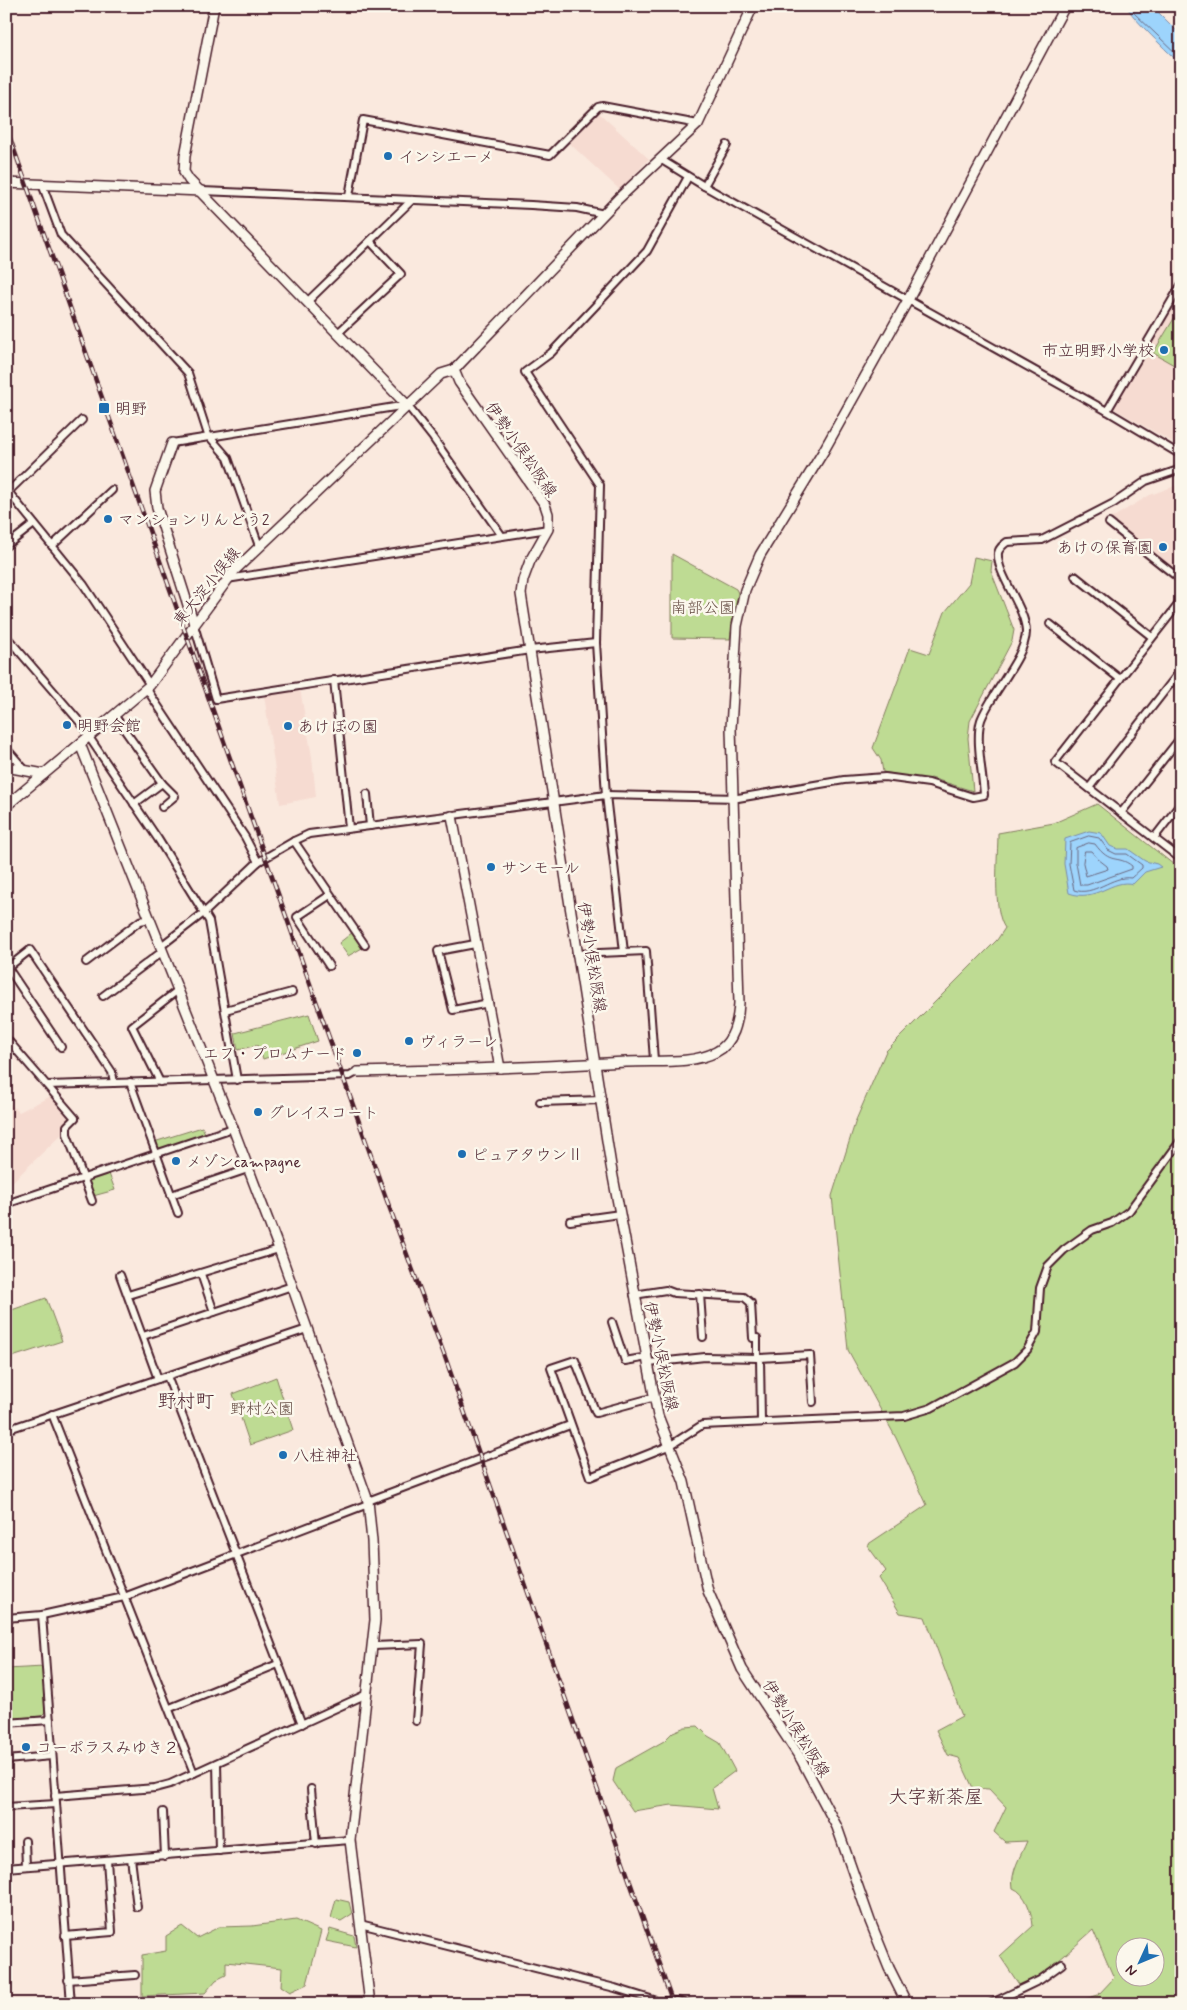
<svg xmlns="http://www.w3.org/2000/svg" width="1187" height="2010" font-family="Mynerve,'Klee One',sans-serif">
<style>
.built{fill:#f6dbd1}
.green{fill:#bedb93;stroke:#847d5f;fill-rule:evenodd}
.water{fill:#9dd4fc;stroke:#7c8ca8}
.lines{fill:none;stroke-linecap:round;stroke-linejoin:round}
.shore{stroke:#6b677f;stroke-width:1}
.street-casing{stroke:#4a1f2b;stroke-width:10}
.secondary-casing{stroke:#4a1f2b;stroke-width:12}
.street{stroke:#fbf7ec;stroke-width:6}
.secondary{stroke:#fbf7ec;stroke-width:9}
.rail-casing{stroke:#4a1f2b;stroke-width:4.5}
.rail{stroke:#fbf7ec;stroke-width:2.5;stroke-dasharray:8;stroke-linecap:butt}
.poi-dot{fill:#1f6fb2;stroke:#fbf7ec;stroke-width:2}
.labels{text-anchor:middle;stroke-width:5;stroke-linejoin:round;paint-order:stroke}
.poi-label{font-size:16px;fill:#4a1f2b;stroke:#fbf7ec;text-anchor:start}
.street-label{font-size:16px;fill:#4a1f2b;stroke:#fbf7ec}
.park-label{font-size:16px;fill:#674e45;stroke:#fbf7ec}
.quarter-label{font-size:19px;fill:#4a1f2b;stroke:#fbf7ec}
</style>
<rect width="100%" height="100%" fill="#fae9de"/>
<filter id="ink" filterUnits="userSpaceOnUse"><feTurbulence type="fractalNoise" baseFrequency=".02" numOctaves="2"/><feDisplacementMap in="SourceGraphic" scale="10" xChannelSelector="R" yChannelSelector="G"/><feConvolveMatrix kernelMatrix="1 2 1 2 8 2 1 2 1" color-interpolation-filters="sRGB"/></filter>
<g filter="url(#ink)">
<g class="built">
<polygon points="598,112 649,159 620,190 569,143"/>
<polygon points="1181,292 1181,447 1113,408"/>
<polygon points="1175,486 1181,487 1181,575 1110,519 1150,495"/>
<polygon points="300,689 312,757 316,797 280,804 264,695"/>
<polygon points="51,1096 70,1119 64,1126 64,1132 6,1188 6,1100 19,1112"/>
</g>
<g class="green">
<polygon points="1181,307 1181,369 1153,353"/>
<polygon points="672,554 736,589 738,593 730,639 672,638"/>
<polygon points="974,557 992,561 991,571 1014,630 1012,641 970,721 968,738 973,791 931,778 927,780 883,772 881,760 873,748 910,648 929,654 945,612 969,583"/>
<path d="M1097 804 1178 868 1181 867V2004H1070L1098 1995 1114 1978 1093 1930C1069 1951 1049 1972 1020 1986L1000 1956 1033 1926C1032 1913 1026 1893 1013 1888 1010 1872 1021 1856 1027 1841L1005 1842 994 1832 1006 1807 989 1789 973 1788 959 1758 948 1755 936 1730 962 1716 925 1617 900 1613 879 1578 886 1571 867 1545 927 1505 896 1438 848 1350 832 1196 856 1120 886 1051 997 940 1005 928C992 910 998 856 998 833L1054 823ZM1124 1948H1154V1978H1124Z"/>
<polygon points="353,932 364,947 348,956 339,943"/>
<polygon points="309,1014 318,1041 263,1059 257,1045 238,1050 235,1033"/>
<polygon points="202,1127 205,1133 156,1150 154,1142"/>
<polygon points="108,1171 115,1190 93,1196 86,1179"/>
<polygon points="46,1298 62,1341 6,1359 6,1312"/>
<polygon points="276,1377 293,1430 250,1445 233,1394"/>
<polygon points="44,1667 45,1712 41,1716 6,1719 6,1669"/>
<polygon points="698,1726 708,1736 720,1743 735,1771 712,1788 718,1809 672,1805 633,1811 613,1781 616,1768 664,1741 673,1732 685,1727"/>
<polygon points="336,1899 349,1902 352,1914 341,1921 331,1918"/>
<polygon points="296,1920 321,1931 307,1984 290,1992 281,1986 282,1968 226,1962 226,1975 216,1980 205,1993 142,1996 142,1955 166,1951 166,1936 182,1926 197,1938 219,1927 252,1926"/>
<polygon points="330,1929 354,1936 356,1947 326,1941"/>
</g>
<g class="water">
<path d="M1127 6H1152L1181 35V65C1171 54 1129 16 1127 6Z"/>
<path d="M1089 831 1101 833 1110 846 1117 849H1128L1145 861 1157 864 1161 867 1145 872 1133 884C1112 878 1096 903 1069 893L1064 864 1065 839Z"/>
</g>
<g class="lines">
<g class="shore">
<polyline points="1132,6 1134,13 1181,58"/>
<path d="M1089 836 1099 838 1108 850 1116 854H1127L1142 865V868L1131 878C1112 875 1094 897 1074 890L1069 864 1070 843Z"/>
<path d="M1089 843 1095 844C1111 866 1117 854 1132 866V869L1087 885H1080L1076 863V848Z"/>
<polygon points="1085,851 1091,851 1098,859 1107,866 1108,869 1086,876 1083,863"/>
</g>
<defs>
<g id="street">
<polyline points="660,159 704,186 1107,411 1181,455"/>
<polyline points="42,184 61,235 188,373 208,435 228,458 259,546"/>
<polyline points="704,186 727,145"/>
<polyline points="202,191 531,205 577,208 604,214"/>
<polyline points="349,196 363,120 550,155 598,107 602,106 698,124"/>
<polyline points="308,301 412,200"/>
<polyline points="338,333 401,274 370,241"/>
<polyline points="1107,411 1181,285"/>
<polyline points="172,443 407,405 433,438 502,536"/>
<polyline points="6,489 84,585 150,685"/>
<polyline points="8,492 82,420"/>
<polyline points="1109,523 1181,580"/>
<polyline points="6,546 34,524"/>
<polyline points="52,546 112,490"/>
<polyline points="1075,576 1152,637"/>
<polyline points="227,579 548,529"/>
<polyline points="1181,601 1055,762 1181,859"/>
<polyline points="1050,624 1120,679"/>
<polyline points="194,625 216,699 530,650 596,643"/>
<polyline points="6,636 91,735"/>
<polyline points="334,680 349,828"/>
<polyline points="146,688 245,837 258,862"/>
<polyline points="114,715 162,783 134,804"/>
<polyline points="89,737 158,839 209,921 237,1080"/>
<polyline points="6,748 26,771"/>
<polyline points="1089,788 1181,670"/>
<polyline points="367,794 370,826"/>
<polyline points="162,807 175,796 162,783"/>
<polyline points="1121,813 1181,737"/>
<polyline points="1154,838 1181,803"/>
<polyline points="294,841 365,945"/>
<polyline points="475,944 438,951 453,1010 489,1003"/>
<path d="M161 946 205 912 258 862 294 841 309 834 606 795 738 798 844 780 885 777 929 783 973 797 984 795C983 774 975 739 981 720 990 695 1026 656 1026 632 1026 608 996 574 998 553 999 548 1003 545 1007 542L1042 540 1114 503 1146 481 1181 469"/>
<polyline points="624,952 606,795 596,643 600,485 525,372 551,353 647,251 688,177"/>
<polyline points="576,954 646,951 654,1060"/>
<polyline points="86,962 140,921 150,919"/>
<polyline points="329,966 297,917 330,895"/>
<polyline points="8,968 61,1047"/>
<polyline points="6,969 30,950 112,1072 114,1083"/>
<polyline points="103,996 163,951"/>
<polyline points="225,1010 292,992"/>
<polyline points="6,1038 75,1118 67,1126 67,1134 92,1201"/>
<polyline points="130,1082 178,1213"/>
<polyline points="160,1082 132,1026 178,990"/>
<polyline points="47,1085 350,1076 357,1072"/>
<polyline points="540,1102 602,1100"/>
<polyline points="171,1195 248,1169"/>
<polyline points="6,1204 233,1128"/>
<polyline points="570,1221 620,1214"/>
<polyline points="201,1274 214,1312"/>
<polyline points="120,1275 158,1379"/>
<polyline points="700,1294 703,1337"/>
<polyline points="128,1295 279,1249"/>
<polyline points="634,1295 666,1290 674,1293 744,1297 751,1303 753,1338 757,1338 757,1358"/>
<polyline points="612,1322 625,1361 648,1357"/>
<polyline points="143,1336 292,1286"/>
<polyline points="649,1363 705,1357 760,1358"/>
<polyline points="167,1376 302,1724"/>
<polyline points="655,1397 596,1413 575,1360 551,1368 590,1477 671,1445 702,1425 904,1416 931,1408 1015,1362 1027,1350 1037,1332 1040,1288 1048,1266 1064,1250 1092,1230 1112,1223 1129,1211 1181,1140"/>
<polyline points="52,1414 194,1773"/>
<polyline points="761,1421 760,1358 810,1355 813,1402"/>
<polyline points="6,1430 307,1329"/>
<polyline points="368,1501 570,1425"/>
<polyline points="42,1615 71,2004"/>
<polyline points="6,1618 42,1615 124,1597 368,1504"/>
<polyline points="374,1646 422,1644 416,1721"/>
<polyline points="170,1708 278,1664"/>
<polyline points="6,1723 50,1720"/>
<polyline points="6,1760 52,1756"/>
<polyline points="217,1763 219,1851"/>
<polyline points="311,1789 316,1844"/>
<polyline points="55,1796 155,1788 170,1784 367,1694"/>
<polyline points="6,1807 56,1804"/>
<polyline points="163,1812 165,1856"/>
<polyline points="25,1841 26,1866"/>
<polyline points="131,1858 137,1907"/>
<polyline points="6,1868 350,1840"/>
<polyline points="360,1924 615,1988 657,2001 677,2001 690,2004"/>
<polyline points="65,1936 112,1932 107,1860"/>
<polyline points="68,1980 135,1975"/>
<polyline points="990,2004 1040,1980 1062,1964"/>
</g>
<g id="secondary">
<polyline points="214,6 185,156 184,172 189,180 407,405"/>
<polyline points="6,183 202,191"/>
<polyline points="454,370 459,382 520,469 545,505 548,514 548,529 530,561 523,580 521,594 611,1166 658,1416 684,1482 708,1591 742,1669 801,1759 837,1827 870,1921 889,1968 907,2004"/>
<polyline points="454,370 618,199 698,124 753,6"/>
<polyline points="172,443 155,491 157,508 194,624"/>
<polyline points="80,744 233,1128 279,1249 368,1501 372,1541 375,1620 350,1840 370,2004"/>
<polyline points="6,767 44,774"/>
<polyline points="6,806 150,685 234,571 441,374 454,370"/>
<polyline points="452,816 500,1068"/>
<path d="M357 1072C447 1070 537 1067 626 1062 654 1060 691 1065 716 1052 734 1043 738 1022 739 1003L731 728 737 626 745 590 760 555 823 452 908 300 1065 6"/>
</g>
</defs>
<use href="#street" class="street-casing"/>
<use href="#secondary" class="secondary-casing"/>
<use href="#street" class="street"/>
<use href="#secondary" class="secondary"/>
<defs>
<polyline id="rail" points="6,127 386,1198 445,1357 673,2004"/>
</defs>
<use href="#rail" class="rail-casing"/>
<use href="#rail" class="rail"/>
</g>
</g>
<g class="poi-dot">
<circle cx="388" cy="156" r="5"/>
<circle cx="1164" cy="350" r="5"/>
<rect x="98" y="402" width="12" height="12" rx="2.5"/>
<circle cx="108" cy="519" r="5"/>
<circle cx="1163" cy="547" r="5"/>
<circle cx="67" cy="725" r="5"/>
<circle cx="288" cy="726" r="5"/>
<circle cx="491" cy="867" r="5"/>
<circle cx="409" cy="1041" r="5"/>
<circle cx="357" cy="1053" r="5"/>
<circle cx="258" cy="1112" r="5"/>
<circle cx="462" cy="1154" r="5"/>
<circle cx="176" cy="1161" r="5"/>
<circle cx="283" cy="1455" r="5"/>
<circle cx="26" cy="1747" r="5"/>
</g>
<g class="labels">
<g class="poi-label">
<text x="398" y="162">インシエーメ</text>
<text x="1154" y="356" text-anchor="end">市立明野小学校</text>
<text x="115" y="414">明野</text>
<text x="118" y="525">マンションりんどう2</text>
<text x="1153" y="553" text-anchor="end">あけの保育園</text>
<text x="77" y="731">明野会館</text>
<text x="298" y="732">あけぼの園</text>
<text x="501" y="873">サンモール</text>
<text x="419" y="1047">ヴィラーレ</text>
<text x="347" y="1059" text-anchor="end">エフ・プロムナード</text>
<text x="268" y="1118">グレイスコート</text>
<text x="472" y="1160">ピュアタウンⅡ</text>
<text x="186" y="1167">メゾンcampagne</text>
<text x="293" y="1461">八柱神社</text>
<text x="36" y="1753">コーポラスみゆき２</text>
</g>
<g class="street-label">
<text transform="translate(522 449) rotate(55)" y="6">伊勢小俣松阪線</text>
<text transform="translate(206 586) rotate(-51)" y="6">東大淀小俣線</text>
<text transform="translate(593 957) rotate(81)" y="6">伊勢小俣松阪線</text>
<text transform="translate(662 1356) rotate(78)" y="6">伊勢小俣松阪線</text>
<text transform="translate(797 1728) rotate(58)" y="6">伊勢小俣松阪線</text>
</g>
<g class="park-label">
<text x="703" y="613">南部公園</text>
<text x="262" y="1414">野村公園</text>
</g>
<g class="quarter-label">
<text x="186" y="1407">野村町</text>
<text x="936" y="1803">大字新茶屋</text>
</g>
</g>
<rect width="1187" height="2010" fill="none" stroke="#fbf7ec" stroke-width="25"/>
<rect x="12" y="12" width="1162" height="1985" fill="none" stroke="#4a1f2b" stroke-width="2" filter="url(#ink)"/>
<g transform="translate(1140 1962) rotate(226)"><circle r="24" fill="#fbf7ec" stroke="#b4a19f"/>
<path d="M0-4L9 19L0 12L-9 19Z" fill="#1f6fb2"/>
<text y="-8" font-size="14" font-weight="bold" text-anchor="middle" fill="#4a1f2b">N</text>
</g>
</svg>
